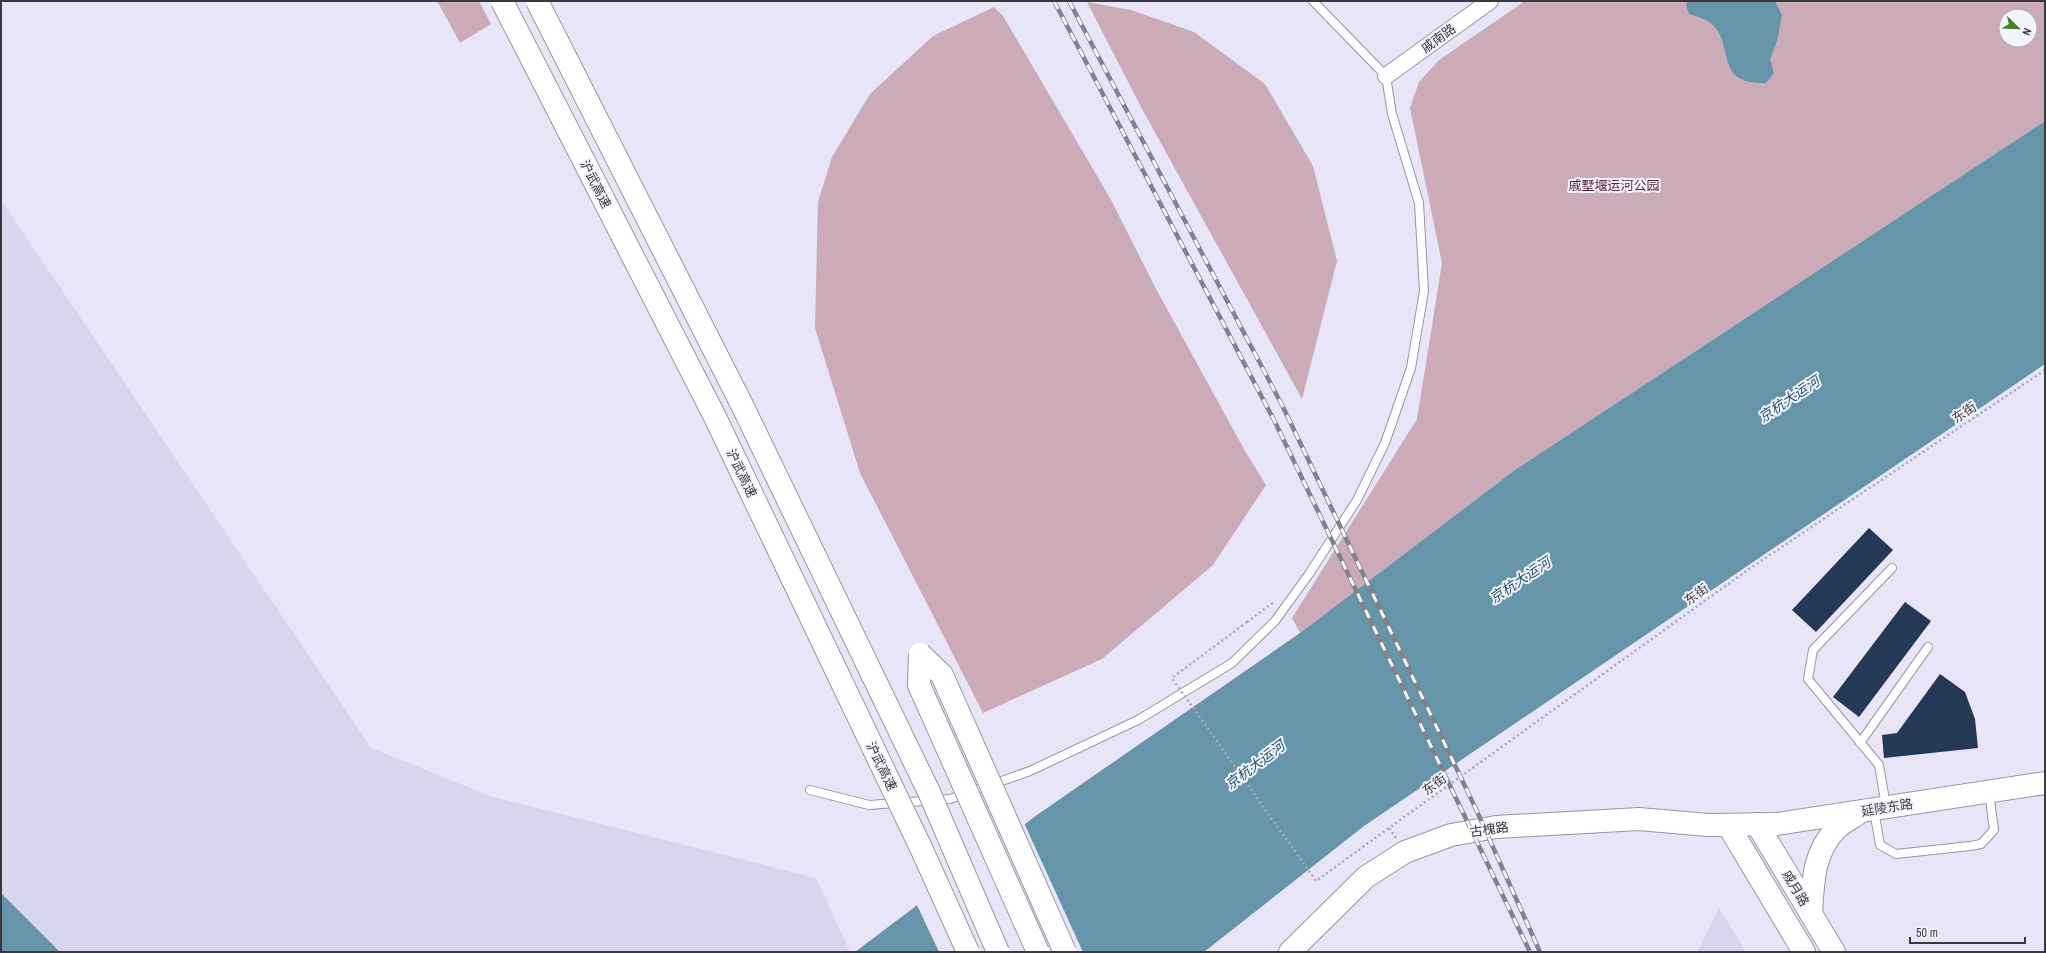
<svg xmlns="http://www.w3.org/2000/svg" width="2046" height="953" font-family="'Archivo Narrow','Noto Sans SC',sans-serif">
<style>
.built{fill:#d8d6ef}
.green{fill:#ccabb9;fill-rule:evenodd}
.water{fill:#6694a9}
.pier{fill:#e7e5f7}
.building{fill:#253856}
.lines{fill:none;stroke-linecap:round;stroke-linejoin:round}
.lane-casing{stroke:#9795a5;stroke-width:10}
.street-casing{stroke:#9795a5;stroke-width:18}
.secondary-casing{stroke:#9795a5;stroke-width:24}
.path{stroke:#a9a8b6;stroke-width:2.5;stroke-dasharray:2 3;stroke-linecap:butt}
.lane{stroke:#fff;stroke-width:8}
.street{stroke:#fff;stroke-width:16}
.secondary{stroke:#fff;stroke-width:22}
.rail-casing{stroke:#82818c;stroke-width:4.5}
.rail{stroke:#f4f4fe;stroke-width:3;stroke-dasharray:9;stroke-linecap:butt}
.highway-bridge-casing{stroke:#9795a5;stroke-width:24;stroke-linecap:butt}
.path-bridge{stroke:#a9a8b6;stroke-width:2.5;stroke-dasharray:2 3;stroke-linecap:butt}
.highway-bridge{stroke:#fff;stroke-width:22}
.labels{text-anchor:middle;stroke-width:4;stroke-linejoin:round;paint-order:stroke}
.street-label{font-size:13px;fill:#38383e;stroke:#f4f4fe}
.park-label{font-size:13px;fill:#58213e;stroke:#f4f4fe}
.water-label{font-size:14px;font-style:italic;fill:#18556c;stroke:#f4f4fe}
</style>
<rect width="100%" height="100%" fill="#e7e5f7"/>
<g class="built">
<polygon points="1,200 371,748 490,796 816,878 850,952 22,952 1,931"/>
<polygon points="1719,908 1746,952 1697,952"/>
</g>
<g class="green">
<polygon points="437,1 479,1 491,24 460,43"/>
<path d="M1525 1H2045V121L1515 470 1300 633 1292 618 1417 419 1442 263 1410 108 1419 82 1439 60ZM2006 16H2030V40H2006Z"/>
<polygon points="1087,2 1131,10 1194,32 1265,84 1313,166 1337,261 1302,399 1141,107"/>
<polygon points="994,7 1003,16 1110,198 1155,287 1245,451 1266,485 1213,565 1102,659 983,713 860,473 815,328 818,202 832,157 870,94 933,36"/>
</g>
<g class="water">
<path d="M1688 1H1775L1782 15 1777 41 1770 59 1774 73 1766 83C1711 85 1737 41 1709 22 1703 18 1695 16 1689 14L1686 5Z"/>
<polygon points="2045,121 2045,364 1364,826 1204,952 855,952 1037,815 1300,633 1515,470"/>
<polygon points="1,893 60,952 1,952"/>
</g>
<polygon class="pier" points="1024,823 1083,952 939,952 916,903"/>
<g class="building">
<polygon points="1869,528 1893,550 1816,632 1792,610"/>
<polygon points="1905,602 1931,621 1859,717 1833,697"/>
<polygon points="1940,674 1965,692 1975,719 1978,748 1884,758 1882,735 1897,733"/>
</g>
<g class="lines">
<defs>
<g id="lane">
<polyline points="1860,743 1928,647"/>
<polyline points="810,790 869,805 950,799 1030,771 1138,720 1232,663 1275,621 1309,574 1357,500 1385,443 1411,368 1424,291 1419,203 1392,114 1386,76 1313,1"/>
<polyline points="1886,806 1879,765 1808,679 1813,650 1892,568"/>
<polyline points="1874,810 1880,845 1896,854 1970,846 1981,844 1994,830 1989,792"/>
</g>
<polyline id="street" points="1386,76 1490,1"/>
<g id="secondary">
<polyline points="1757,824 1834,952"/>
<polyline points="1728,825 1804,952"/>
<path d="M1811 914C1813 882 1813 853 1836 829 1842 823 1852 818 1859 813"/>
<polyline points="1290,952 1366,877 1405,852 1451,835 1496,827 1639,819 1708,825 1777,824 2045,783"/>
</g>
</defs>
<use href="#lane" class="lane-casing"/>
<use href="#street" class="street-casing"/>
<use href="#secondary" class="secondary-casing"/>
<g class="path">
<polyline points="1247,622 1274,602"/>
<polyline points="1396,838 1389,828 1749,569 2045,370"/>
</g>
<use href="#lane" class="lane"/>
<use href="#street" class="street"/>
<use href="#secondary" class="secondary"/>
<defs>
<g id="rail">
<polyline points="1054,1 1275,422 1530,952"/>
<polyline points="1069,1 1282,405 1475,807 1540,952"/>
</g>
</defs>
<use href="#rail" class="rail-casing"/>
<use href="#rail" class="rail"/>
<defs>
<g id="highway-bridge">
<polyline points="502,1 715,417 922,850 968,952"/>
<polyline points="537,1 743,407 929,792 998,952"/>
<polyline points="920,654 942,675 1065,952"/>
<polyline points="920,654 919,685 1038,952"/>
</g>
</defs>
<use href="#highway-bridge" class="highway-bridge-casing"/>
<polyline class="path-bridge" points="1247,622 1172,678 1316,881 1389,828"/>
<use href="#highway-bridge" class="highway-bridge"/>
</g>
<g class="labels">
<g class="street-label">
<text transform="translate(1438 38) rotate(-36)" y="5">戚南路</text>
<text transform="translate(596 184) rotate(63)" y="5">沪武高速</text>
<text transform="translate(1964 412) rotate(-34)" y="5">东街</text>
<text transform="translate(742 473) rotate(64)" y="5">沪武高速</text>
<text transform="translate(1696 594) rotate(-36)" y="5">东街</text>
<text transform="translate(882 766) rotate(64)" y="5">沪武高速</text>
<text transform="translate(1434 784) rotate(-36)" y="5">东街</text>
<text transform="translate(1887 807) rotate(-9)" y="5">延陵东路</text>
<text transform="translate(1489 829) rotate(-8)" y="5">古槐路</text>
<text transform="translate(1796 888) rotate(59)" y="5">戚月路</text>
</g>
<g class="park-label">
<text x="1614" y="190">戚墅堰运河公园</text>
</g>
<g class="water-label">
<text transform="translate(1789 399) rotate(-34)" y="5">京杭大运河</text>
<text transform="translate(1520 580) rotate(-34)" y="5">京杭大运河</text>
<text transform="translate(1255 765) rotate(-37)" y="5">京杭大运河</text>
</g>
</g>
<rect width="2046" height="953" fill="none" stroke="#38383e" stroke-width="4"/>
<g transform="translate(2018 28) rotate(113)"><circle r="19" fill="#f4f4fe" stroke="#a9a9b1"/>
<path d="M0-3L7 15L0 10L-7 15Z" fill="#41801e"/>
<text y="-6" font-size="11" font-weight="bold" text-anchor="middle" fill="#38383e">N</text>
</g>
<path d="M1910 937v6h115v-6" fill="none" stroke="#38383e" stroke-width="2"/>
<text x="1916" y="937" font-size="12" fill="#38383e" stroke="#f4f4fe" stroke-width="3" paint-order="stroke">50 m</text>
</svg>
